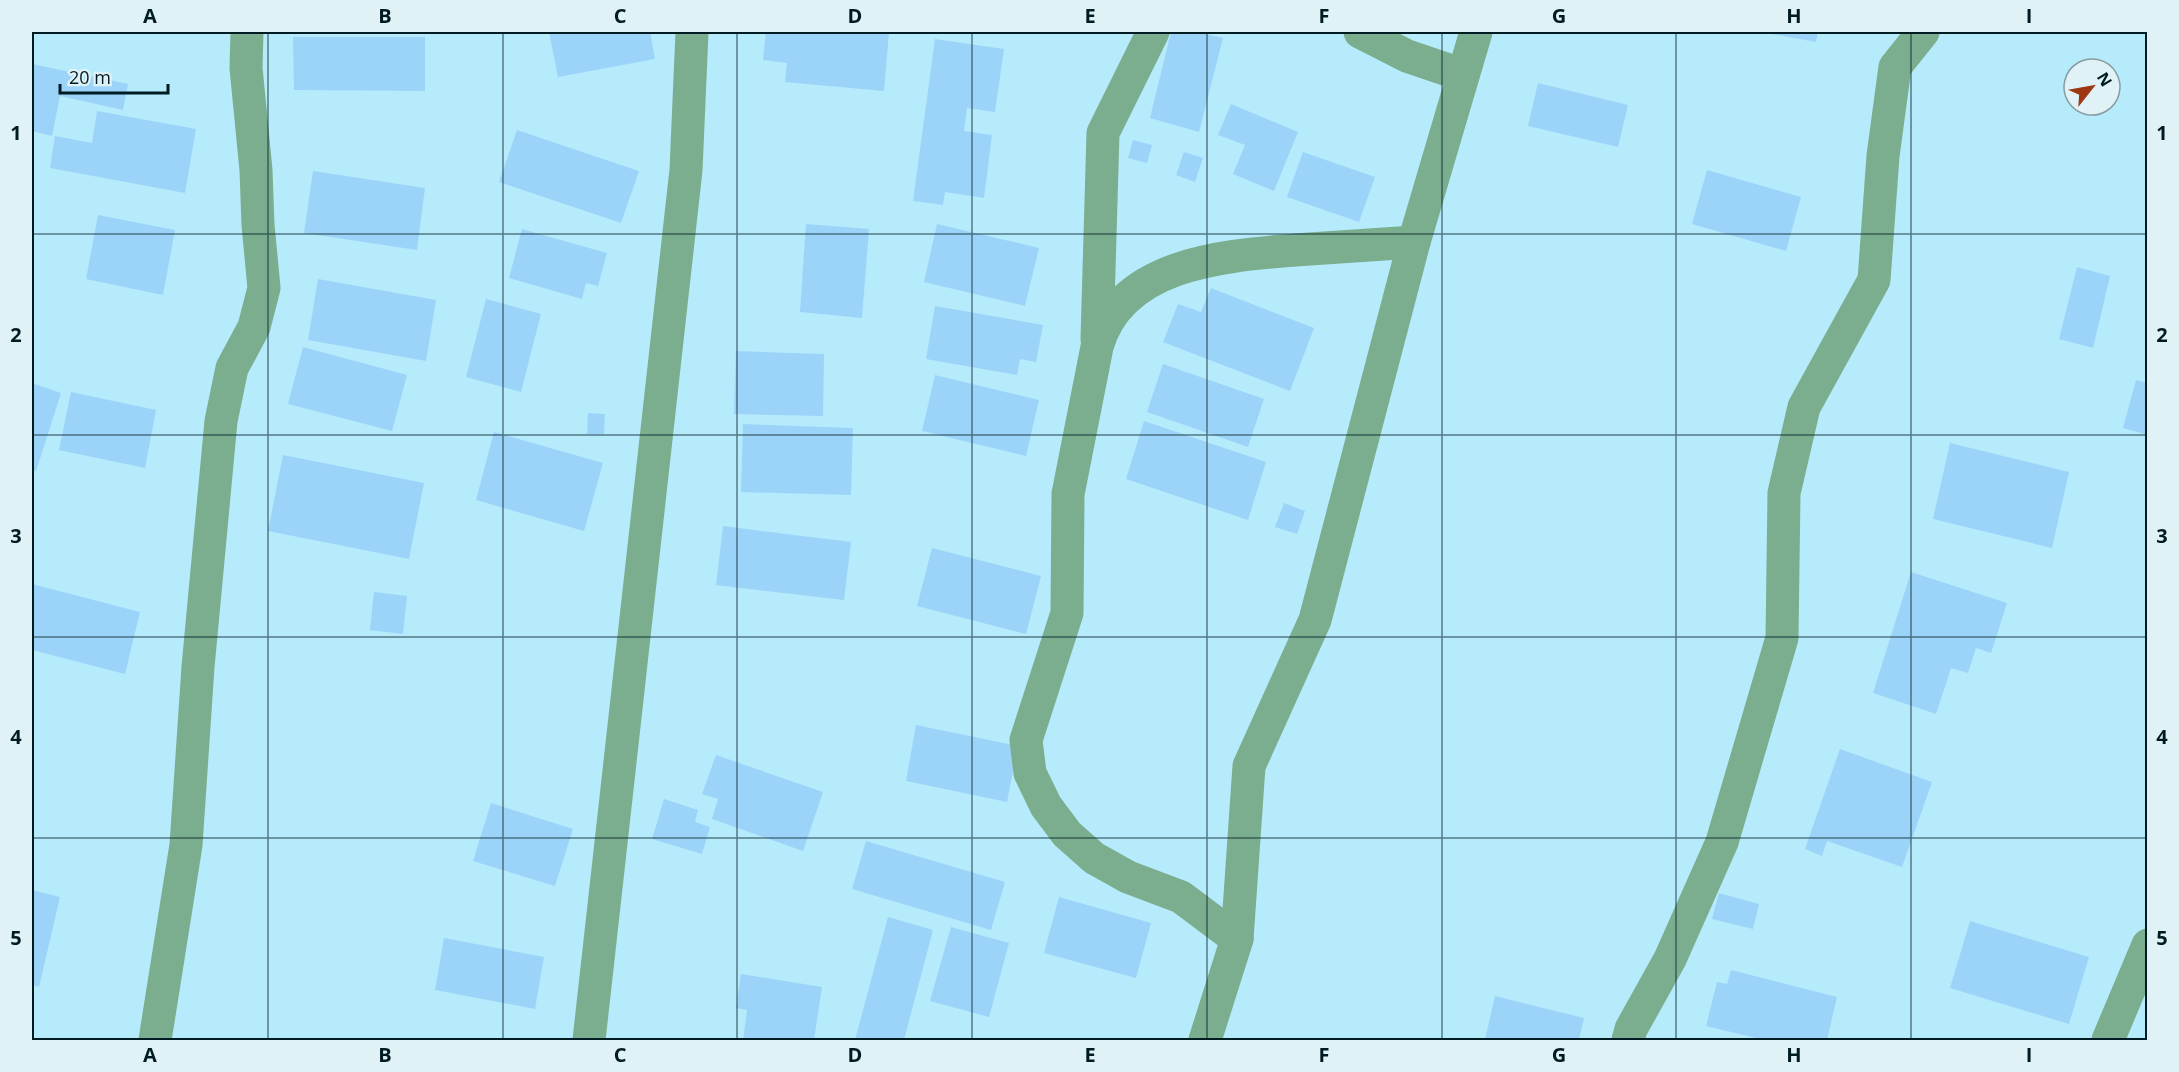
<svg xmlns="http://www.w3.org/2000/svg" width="2179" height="1072" font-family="'Open Sans',sans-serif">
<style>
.building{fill:#9cd4f9}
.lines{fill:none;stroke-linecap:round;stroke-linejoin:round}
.minor{stroke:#7aae8f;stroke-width:33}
.grid{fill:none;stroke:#001c23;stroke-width:1.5;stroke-opacity:0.55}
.neatline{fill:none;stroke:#001c23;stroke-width:2}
.grid-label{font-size:20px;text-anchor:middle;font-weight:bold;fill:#001c23}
</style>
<rect width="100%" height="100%" fill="#b6ebfb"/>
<g class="building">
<polygon points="549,32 650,32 655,59 558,77"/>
<polygon points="766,32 889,32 884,91 785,82 787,63 763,60"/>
<polygon points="1171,32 1197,32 1223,38 1199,132 1150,118"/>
<polygon points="1761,32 1818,32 1816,42"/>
<polygon points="293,37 425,37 425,91 294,90"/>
<polygon points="935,39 1004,49 995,112 967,108 964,131 992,135 984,198 945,192 943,205 913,201"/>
<polygon points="32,64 128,84 123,110 60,96 52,136 32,131"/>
<polygon points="1538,83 1628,105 1618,147 1528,126"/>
<polygon points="1231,104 1298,132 1274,191 1233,174 1245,145 1218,135"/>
<polygon points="97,111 196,129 185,193 50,168 55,136 92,143"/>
<polygon points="517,130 639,171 621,223 499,182"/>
<polygon points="1133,140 1152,145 1147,163 1128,158"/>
<polygon points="1184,152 1203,158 1195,182 1176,175"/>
<polygon points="1303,152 1375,177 1359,222 1287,197"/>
<polygon points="1707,170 1801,197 1786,251 1692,224"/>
<polygon points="313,171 425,188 417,250 304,233"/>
<polygon points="98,215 175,230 163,295 86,279"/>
<polygon points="806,224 869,229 862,318 800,312"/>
<polygon points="937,224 1039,248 1025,306 924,282"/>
<polygon points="522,229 607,253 598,286 586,283 582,299 509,278"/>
<polygon points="2077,267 2110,276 2093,348 2059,339"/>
<polygon points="318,279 436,300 426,361 308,340"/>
<polygon points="1211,288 1314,328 1290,391 1163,342 1178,304 1201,312"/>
<polygon points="486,299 541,314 521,392 466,377"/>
<polygon points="935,306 1043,325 1036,362 1020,359 1017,375 926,359"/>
<polygon points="303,347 407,375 392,431 288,404"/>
<polygon points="736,351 824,354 823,416 734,414"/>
<polygon points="1163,364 1264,399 1248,447 1147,412"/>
<polygon points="935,375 1039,400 1026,456 922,431"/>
<polygon points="2136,380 2148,383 2148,435 2123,428"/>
<polygon points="32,383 61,393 36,471 32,470"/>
<polygon points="71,392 156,410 145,468 59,450"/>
<polygon points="588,413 605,414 604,434 587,434"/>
<polygon points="1144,421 1266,462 1248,520 1126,479"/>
<polygon points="743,424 853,428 851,495 741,492"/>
<polygon points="494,432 603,463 584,531 476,500"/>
<polygon points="1950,443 2069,472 2052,548 1933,519"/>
<polygon points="283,455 424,483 409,559 268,531"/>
<polygon points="1284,503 1305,511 1297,534 1275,527"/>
<polygon points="723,526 851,542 844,600 716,585"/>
<polygon points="932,548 1041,576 1026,634 917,606"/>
<polygon points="1911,572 2007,603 1991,653 1976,648 1968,673 1951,668 1936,714 1873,693"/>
<polygon points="32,584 140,612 125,674 32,650"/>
<polygon points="374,592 407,596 403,634 370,630"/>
<polygon points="916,725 1018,746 1007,802 906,781"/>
<polygon points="1840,749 1932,782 1902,867 1827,841 1822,856 1805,849"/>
<polygon points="716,755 823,792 803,851 712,819 718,799 702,794"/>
<polygon points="664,799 698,810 695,822 710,827 702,854 652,839"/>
<polygon points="491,803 573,829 555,886 473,861"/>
<polygon points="866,841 1005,882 991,930 852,889"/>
<polygon points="32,890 60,897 39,987 32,985"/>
<polygon points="1719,893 1759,904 1753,929 1712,919"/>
<polygon points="1059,897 1151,923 1136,978 1044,953"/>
<polygon points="888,917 933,930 904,1040 855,1040"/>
<polygon points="1970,921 2089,957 2069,1024 1950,988"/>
<polygon points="951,927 1009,943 989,1017 930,1001"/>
<polygon points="444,938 544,957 535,1009 435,990"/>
<polygon points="1731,970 1837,997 1827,1040 1764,1040 1706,1026 1717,982 1727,984"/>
<polygon points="741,974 822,987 814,1040 743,1040 747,1010 736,1008"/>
<polygon points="1495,996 1584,1018 1579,1040 1485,1040"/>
</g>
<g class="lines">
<g class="minor">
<polyline points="1360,32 1407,56 1463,75"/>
<polyline points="1097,339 1103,133 1153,32"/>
<path d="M1237 939 1181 897 1128 877 1094 858 1067 834 1046 806 1030 773 1026 740 1067 613 1068 494 1097 347C1120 263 1223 256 1295 250 1335 247 1374 245 1414 242"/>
<polyline points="155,1040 186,845 198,667 221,421 232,368 254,327 264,288 258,225 256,170 246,68 247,32"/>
<polyline points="589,1040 686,170 692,32"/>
<polyline points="1205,1040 1237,939 1249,766 1315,620 1414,242 1476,32"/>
<polyline points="1628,1040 1631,1029 1670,959 1722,842 1782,638 1784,493 1804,407 1874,280 1883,156 1895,67 1923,32"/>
<polyline points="2108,1040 2148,945"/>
</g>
</g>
<path class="grid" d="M268 32V1040M503 32V1040M737 32V1040M972 32V1040M1207 32V1040M1442 32V1040M1676 32V1040M1911 32V1040M32 234H2148M32 435H2148M32 637H2148M32 838H2148"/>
<rect width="2179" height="1072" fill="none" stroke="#e1f2f7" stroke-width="66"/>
<g transform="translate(2092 87) rotate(59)"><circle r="28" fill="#e1f2f7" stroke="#879ca2" stroke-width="1.5"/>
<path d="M0-4.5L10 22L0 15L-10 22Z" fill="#9e3813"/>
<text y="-9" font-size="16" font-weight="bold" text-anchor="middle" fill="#001c23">N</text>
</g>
<path d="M60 84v9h108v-9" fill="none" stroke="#001c23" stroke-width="3"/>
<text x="69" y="84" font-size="18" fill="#001c23" stroke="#e1f2f7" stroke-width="4.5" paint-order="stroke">20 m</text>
<rect x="33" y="33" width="2113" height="1006" class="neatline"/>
<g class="grid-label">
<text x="150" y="23">A</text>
<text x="385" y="23">B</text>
<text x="620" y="23">C</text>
<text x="855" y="23">D</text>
<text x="1090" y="23">E</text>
<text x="1324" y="23">F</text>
<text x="1559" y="23">G</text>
<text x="1794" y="23">H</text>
<text x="2029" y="23">I</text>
<text x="16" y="140">1</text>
<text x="2162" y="140">1</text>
<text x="16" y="342">2</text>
<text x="2162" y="342">2</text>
<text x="16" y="543">3</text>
<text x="2162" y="543">3</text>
<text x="16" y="744">4</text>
<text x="2162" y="744">4</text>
<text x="16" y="945">5</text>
<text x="2162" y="945">5</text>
<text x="150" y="1062">A</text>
<text x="385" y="1062">B</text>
<text x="620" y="1062">C</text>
<text x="855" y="1062">D</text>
<text x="1090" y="1062">E</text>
<text x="1324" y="1062">F</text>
<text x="1559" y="1062">G</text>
<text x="1794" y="1062">H</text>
<text x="2029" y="1062">I</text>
</g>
</svg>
